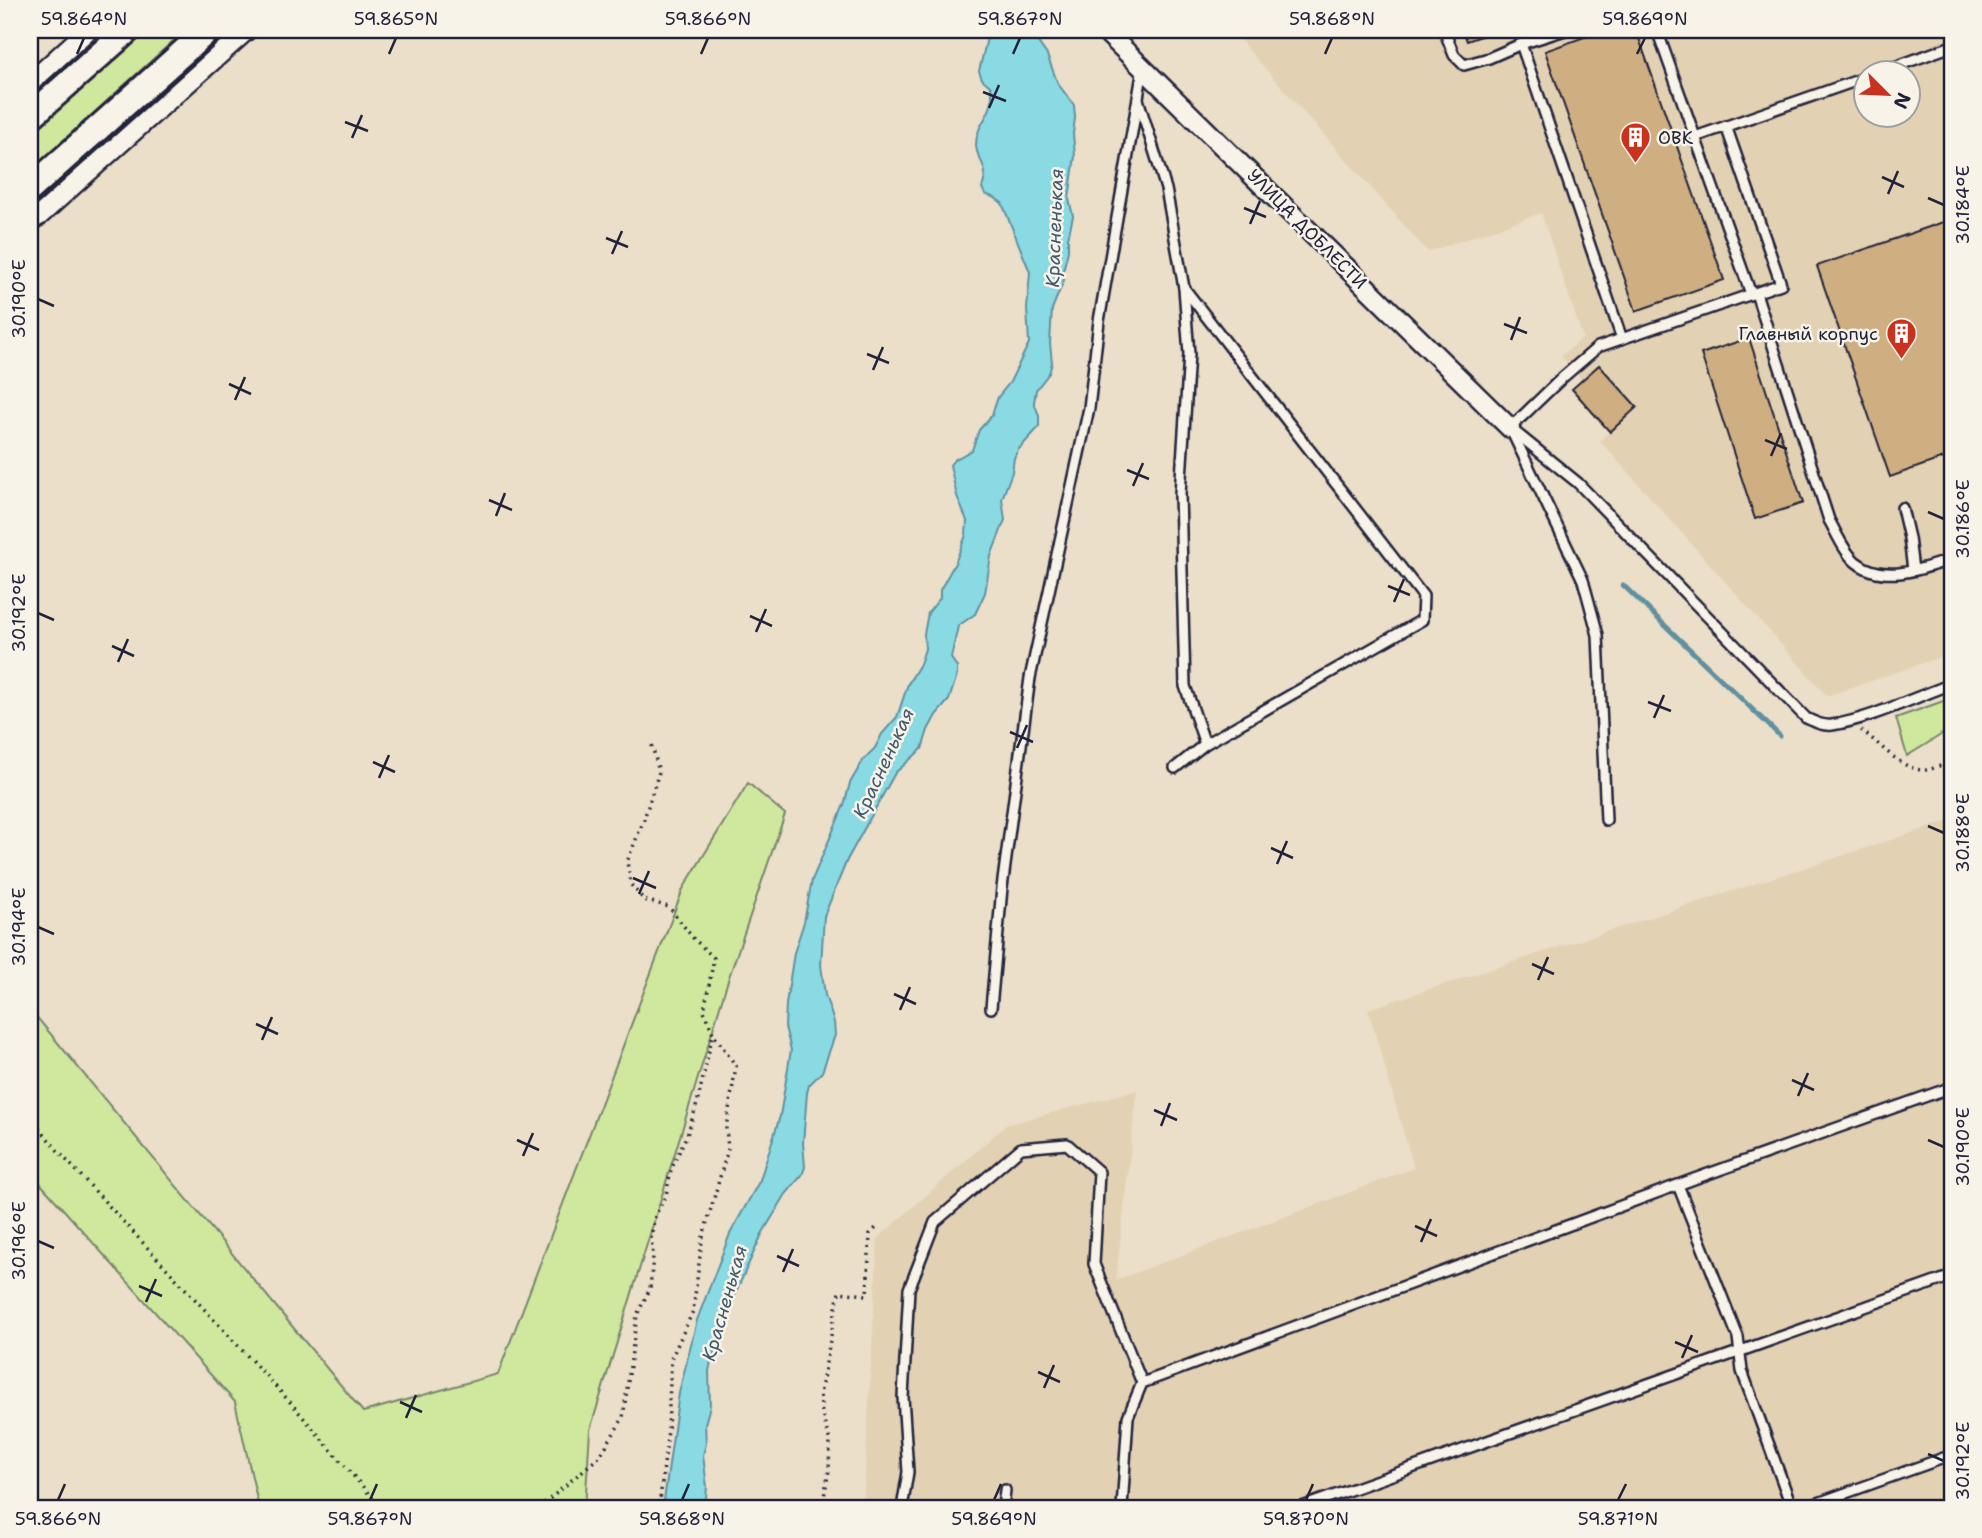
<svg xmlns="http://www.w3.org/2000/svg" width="1982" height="1538" font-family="'Shantell Sans',sans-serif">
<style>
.built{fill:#e3d1b4;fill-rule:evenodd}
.green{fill:#cfe89e;stroke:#78856c;stroke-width:2}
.water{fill:#8adae4;stroke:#6090a0;stroke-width:2}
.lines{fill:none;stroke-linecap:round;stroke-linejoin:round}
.stream{stroke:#6090a0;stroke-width:5}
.building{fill:#cfaf82;stroke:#22223b;stroke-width:2}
.service-casing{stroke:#22223b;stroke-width:14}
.minor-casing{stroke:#22223b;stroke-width:23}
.secondary-casing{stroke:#22223b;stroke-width:30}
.path{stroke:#22223b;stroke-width:3.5;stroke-dasharray:2 5;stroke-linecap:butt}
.service{stroke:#f7f3e8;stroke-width:9}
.minor{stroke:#f7f3e8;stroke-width:18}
.secondary{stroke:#f7f3e8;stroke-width:24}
.ticks{fill:none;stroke:#22223b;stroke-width:2.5}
.labels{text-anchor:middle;stroke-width:5;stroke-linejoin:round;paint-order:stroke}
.poi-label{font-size:18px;fill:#22223b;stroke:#f7f3e8;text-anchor:start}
.street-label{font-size:18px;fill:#22223b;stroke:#f7f3e8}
.water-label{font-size:19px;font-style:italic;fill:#41596e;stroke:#f7f3e8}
.neatline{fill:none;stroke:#22223b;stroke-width:2.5}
.ticks-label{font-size:18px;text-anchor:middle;fill:#22223b}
</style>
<rect width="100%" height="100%" fill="#ebdfc9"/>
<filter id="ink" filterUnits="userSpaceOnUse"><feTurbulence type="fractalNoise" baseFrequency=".0143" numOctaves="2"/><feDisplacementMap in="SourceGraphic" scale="14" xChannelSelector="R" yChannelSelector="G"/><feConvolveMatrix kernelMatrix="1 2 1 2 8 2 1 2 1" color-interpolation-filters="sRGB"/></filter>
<g filter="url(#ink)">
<g class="built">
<path d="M1231 30H1952V653L1827 696 1600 441 1610 431 1572 389 1582 380 1561 356 1583 338 1541 213 1428 252ZM1867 74H1909V116H1867Z"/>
<polygon points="1952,820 1952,1508 863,1508 878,1238 1006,1125 1137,1090 1116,1280 1414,1168 1368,1009"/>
</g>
<g class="green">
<polygon points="101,30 112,30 30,103 30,93"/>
<polygon points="146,30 185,30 30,171 30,132"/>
<polygon points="221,30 232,30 30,209 30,200"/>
<polygon points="1952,698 1952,728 1907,756 1896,718"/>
<polygon points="748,783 785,814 728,980 590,1430 585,1508 259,1508 235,1402 30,1172 30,1009 363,1412 498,1374 683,889"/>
</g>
<path class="water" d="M989 30H1025L1037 41 1047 55 1058 84 1074 105 1075 118 1073 134 1075 156 1069 199 1073 216 1068 238V251L1064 267V280L1052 309 1050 343 1052 363 1049 373 1036 390 1034 402 1039 416V427L1018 450 1014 458 1012 472 1002 499 1005 520 991 556 985 593 975 614 958 626 951 658 957 667V675L949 700 936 715 928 730 922 749 895 773 847 860 824 916 821 965 825 995 834 1022 835 1035 822 1072 809 1085 807 1093 803 1143 805 1167 802 1175 786 1194 762 1234 735 1294 729 1318 711 1361 709 1371 710 1406 705 1424 706 1444 703 1455 707 1487 705 1508H663L679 1393 697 1320 730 1234 760 1180 780 1116 791 1050 785 1027 786 1004 794 953 804 922 812 880 844 805 850 783 864 759 875 748 882 734 897 717 908 684 920 664 925 649 924 634 928 613 940 598V590L955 563 966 535 967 521 957 496 950 465 954 460 972 450 979 430 992 415 998 397 1010 382 1029 343 1027 309 1030 272 1002 203 995 198 985 194 982 188C991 164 976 161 976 145 976 121 997 114 991 87L982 79 979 71Z"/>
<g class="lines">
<polyline class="stream" points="1623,585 1780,736"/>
</g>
<g class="building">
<polygon points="1463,30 1499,30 1467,41"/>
<polygon points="1604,30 1636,30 1724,280 1636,311 1545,51"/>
<polygon points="1952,219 1952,455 1890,477 1817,266"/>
<polygon points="1749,338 1803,503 1755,519 1701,354"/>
<polygon points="1599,365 1637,407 1610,432 1572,389"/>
</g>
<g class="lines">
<defs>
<g id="service">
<polyline points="1444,30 1454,55 1464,65 1489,58 1521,44"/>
<polyline points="1565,30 1521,44 1622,339"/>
<polyline points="1657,30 1751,294"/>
<polyline points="1875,74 1952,46"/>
<polyline points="1138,99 1166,189 1184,288 1189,354 1180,494 1185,686 1205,744"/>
<polyline points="1695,137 1867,77"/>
<path d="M1756 293 1829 520C1837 534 1844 552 1856 562 1883 584 1923 569 1952 559"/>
<path d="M1510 428 1578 483 1806 718C1815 722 1822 726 1832 725 1871 719 1915 697 1952 684"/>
<polyline points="1510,428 1562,378 1598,347 1781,284 1726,126"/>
<polyline points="1511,430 1583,580 1598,635 1606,820"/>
<polyline points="1902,508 1909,538 1913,570"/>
<polyline points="1175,768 1205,744 1422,620 1423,596 1184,288"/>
<polyline points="991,1008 1002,888 1030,678 1089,408 1099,321 1143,69"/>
<polyline points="1678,1185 1738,1337 1742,1371 1792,1508"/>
<polyline points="902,1508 908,1472 903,1397 909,1289 935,1222 1021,1148 1067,1144 1099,1172 1094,1264 1142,1383"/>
<polyline points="1003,1508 1005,1490"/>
<polyline points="1122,1508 1128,1417 1142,1383 1694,1179 1952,1087"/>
<polyline points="1299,1508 1952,1276"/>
<polyline points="1804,1508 1952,1455"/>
</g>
<g id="minor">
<polyline points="1104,30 1510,428"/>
<polyline points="30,83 88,30"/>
<polyline points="30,221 39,216 247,30"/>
</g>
<g id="secondary">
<polyline points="30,117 128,30"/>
<polyline points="30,189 208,30"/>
</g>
</defs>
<use href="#service" class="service-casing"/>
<use href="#minor" class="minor-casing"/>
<use href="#secondary" class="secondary-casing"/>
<g class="path">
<path d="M1861 730C1879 742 1902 772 1926 770 1934 769 1944 764 1952 762"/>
<polyline points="652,745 659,772 643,822 627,862 631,885 644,900 669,907 693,938 714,958 704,1011 713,1033 736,1066 726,1128 728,1149 702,1240 693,1311 671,1359 668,1430 659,1508"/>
<polyline points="30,1117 59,1152 290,1402 381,1508"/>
<polyline points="539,1508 600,1456 623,1418 637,1315 650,1288 653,1257 651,1236 655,1216 666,1195 671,1170 688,1132 697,1104 713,1033"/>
<polyline points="822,1508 829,1470 830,1441 822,1414 820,1395 839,1292 867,1295 870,1234 876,1228"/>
</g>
<use href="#service" class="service"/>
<use href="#minor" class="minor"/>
<use href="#secondary" class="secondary"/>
</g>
</g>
<path class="ticks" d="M77 54 84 38M389 54 396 38M701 54 708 38M1013 54 1020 38M1325 54 1332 38M1637 54 1645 38M983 92 1006 101M989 108 999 85M345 122 368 131M352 138 362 115M1882 177 1904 187M1888 194 1898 171M1928 198 1944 205M1244 208 1266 217M1250 224 1260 201M606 238 628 247M612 254 622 231M38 299 54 306M1504 324 1527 333M1511 340 1520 317M867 354 889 363M873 370 883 347M229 384 251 394M235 400 245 377M1765 440 1787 449M1771 456 1781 433M1127 470 1149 479M1133 486 1143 463M489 500 512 510M1928 512 1944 519M496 516 505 493M1388 586 1410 595M1394 602 1404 579M38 613 54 620M750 616 772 626M756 632 766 609M112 646 134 656M118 662 128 639M1648 702 1671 711M1654 718 1664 695M1010 732 1033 742M1017 748 1027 725M373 762 395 772M379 778 389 755M1928 826 1944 833M1271 848 1293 858M1277 864 1287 841M633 878 656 888M639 894 649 871M38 927 54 934M1532 964 1554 974M1538 980 1548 957M894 994 916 1004M900 1010 910 987M256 1024 278 1034M262 1040 272 1017M1792 1080 1814 1090M1798 1096 1808 1073M1154 1110 1177 1120M1161 1126 1170 1103M517 1140 539 1150M1928 1140 1944 1147M523 1156 533 1133M1415 1226 1437 1236M38 1241 54 1248M1421 1242 1431 1219M777 1256 799 1266M783 1272 793 1249M139 1286 162 1296M146 1302 156 1279M1675 1342 1698 1352M1682 1358 1692 1335M1038 1372 1060 1382M1044 1388 1054 1365M400 1402 422 1412M406 1418 416 1395M1928 1454 1944 1461M58 1500 65 1484M370 1500 377 1484M682 1500 689 1484M994 1500 1001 1484M1306 1500 1313 1484M1618 1500 1626 1484"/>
<defs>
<symbol id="building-pin" viewBox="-11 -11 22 30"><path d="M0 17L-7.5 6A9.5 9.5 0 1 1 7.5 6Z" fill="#c8321e" stroke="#f7f3e8"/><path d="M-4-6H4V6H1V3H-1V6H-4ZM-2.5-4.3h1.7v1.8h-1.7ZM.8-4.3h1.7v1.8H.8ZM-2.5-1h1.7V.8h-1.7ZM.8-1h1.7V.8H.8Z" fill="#fff"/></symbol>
</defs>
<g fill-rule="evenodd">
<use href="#building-pin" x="1618" y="120" width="35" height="47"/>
<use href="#building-pin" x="1884" y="316" width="35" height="47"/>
</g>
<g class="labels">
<g class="poi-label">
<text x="1658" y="144">ОВК</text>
<text x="1878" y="340" text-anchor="end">Главный корпус</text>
</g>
<g class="street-label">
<text transform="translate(1307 229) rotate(45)" y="6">УЛИЦА ДОБЛЕСТИ</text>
</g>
<g class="water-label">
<text transform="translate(1054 228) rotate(-88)" y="7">Красненькая</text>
<text transform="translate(883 763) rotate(-65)" y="7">Красненькая</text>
<text transform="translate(724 1303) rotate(-74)" y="7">Красненькая</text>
</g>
</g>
<rect width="1982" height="1538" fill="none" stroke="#f7f3e8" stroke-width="77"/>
<g transform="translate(1887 94) rotate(114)"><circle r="33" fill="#f7f3e8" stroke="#a29fa3" stroke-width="2"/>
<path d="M0-5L12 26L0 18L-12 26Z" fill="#c8321e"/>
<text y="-10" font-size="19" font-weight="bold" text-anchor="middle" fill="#22223b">N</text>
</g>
<rect x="38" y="38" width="1906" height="1462" class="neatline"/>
<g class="ticks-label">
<text x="84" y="25">59.864°N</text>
<text x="396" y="25">59.865°N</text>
<text x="708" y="25">59.866°N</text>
<text x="1020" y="25">59.867°N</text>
<text x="1332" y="25">59.868°N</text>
<text x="1645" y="25">59.869°N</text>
<text transform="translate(1963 205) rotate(-90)" y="6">30.184°E</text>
<text transform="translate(19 299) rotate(-90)" y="6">30.190°E</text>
<text transform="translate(1963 519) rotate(-90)" y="6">30.186°E</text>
<text transform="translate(19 613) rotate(-90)" y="6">30.192°E</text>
<text transform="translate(1963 833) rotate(-90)" y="6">30.188°E</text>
<text transform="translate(19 927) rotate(-90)" y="6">30.194°E</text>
<text transform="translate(1963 1147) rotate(-90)" y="6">30.190°E</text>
<text transform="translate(19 1241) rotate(-90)" y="6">30.196°E</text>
<text transform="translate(1963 1461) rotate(-90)" y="6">30.192°E</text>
<text x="58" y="1525">59.866°N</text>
<text x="370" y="1525">59.867°N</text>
<text x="682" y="1525">59.868°N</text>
<text x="994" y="1525">59.869°N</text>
<text x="1306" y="1525">59.870°N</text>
<text x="1618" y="1525">59.871°N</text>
</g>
</svg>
